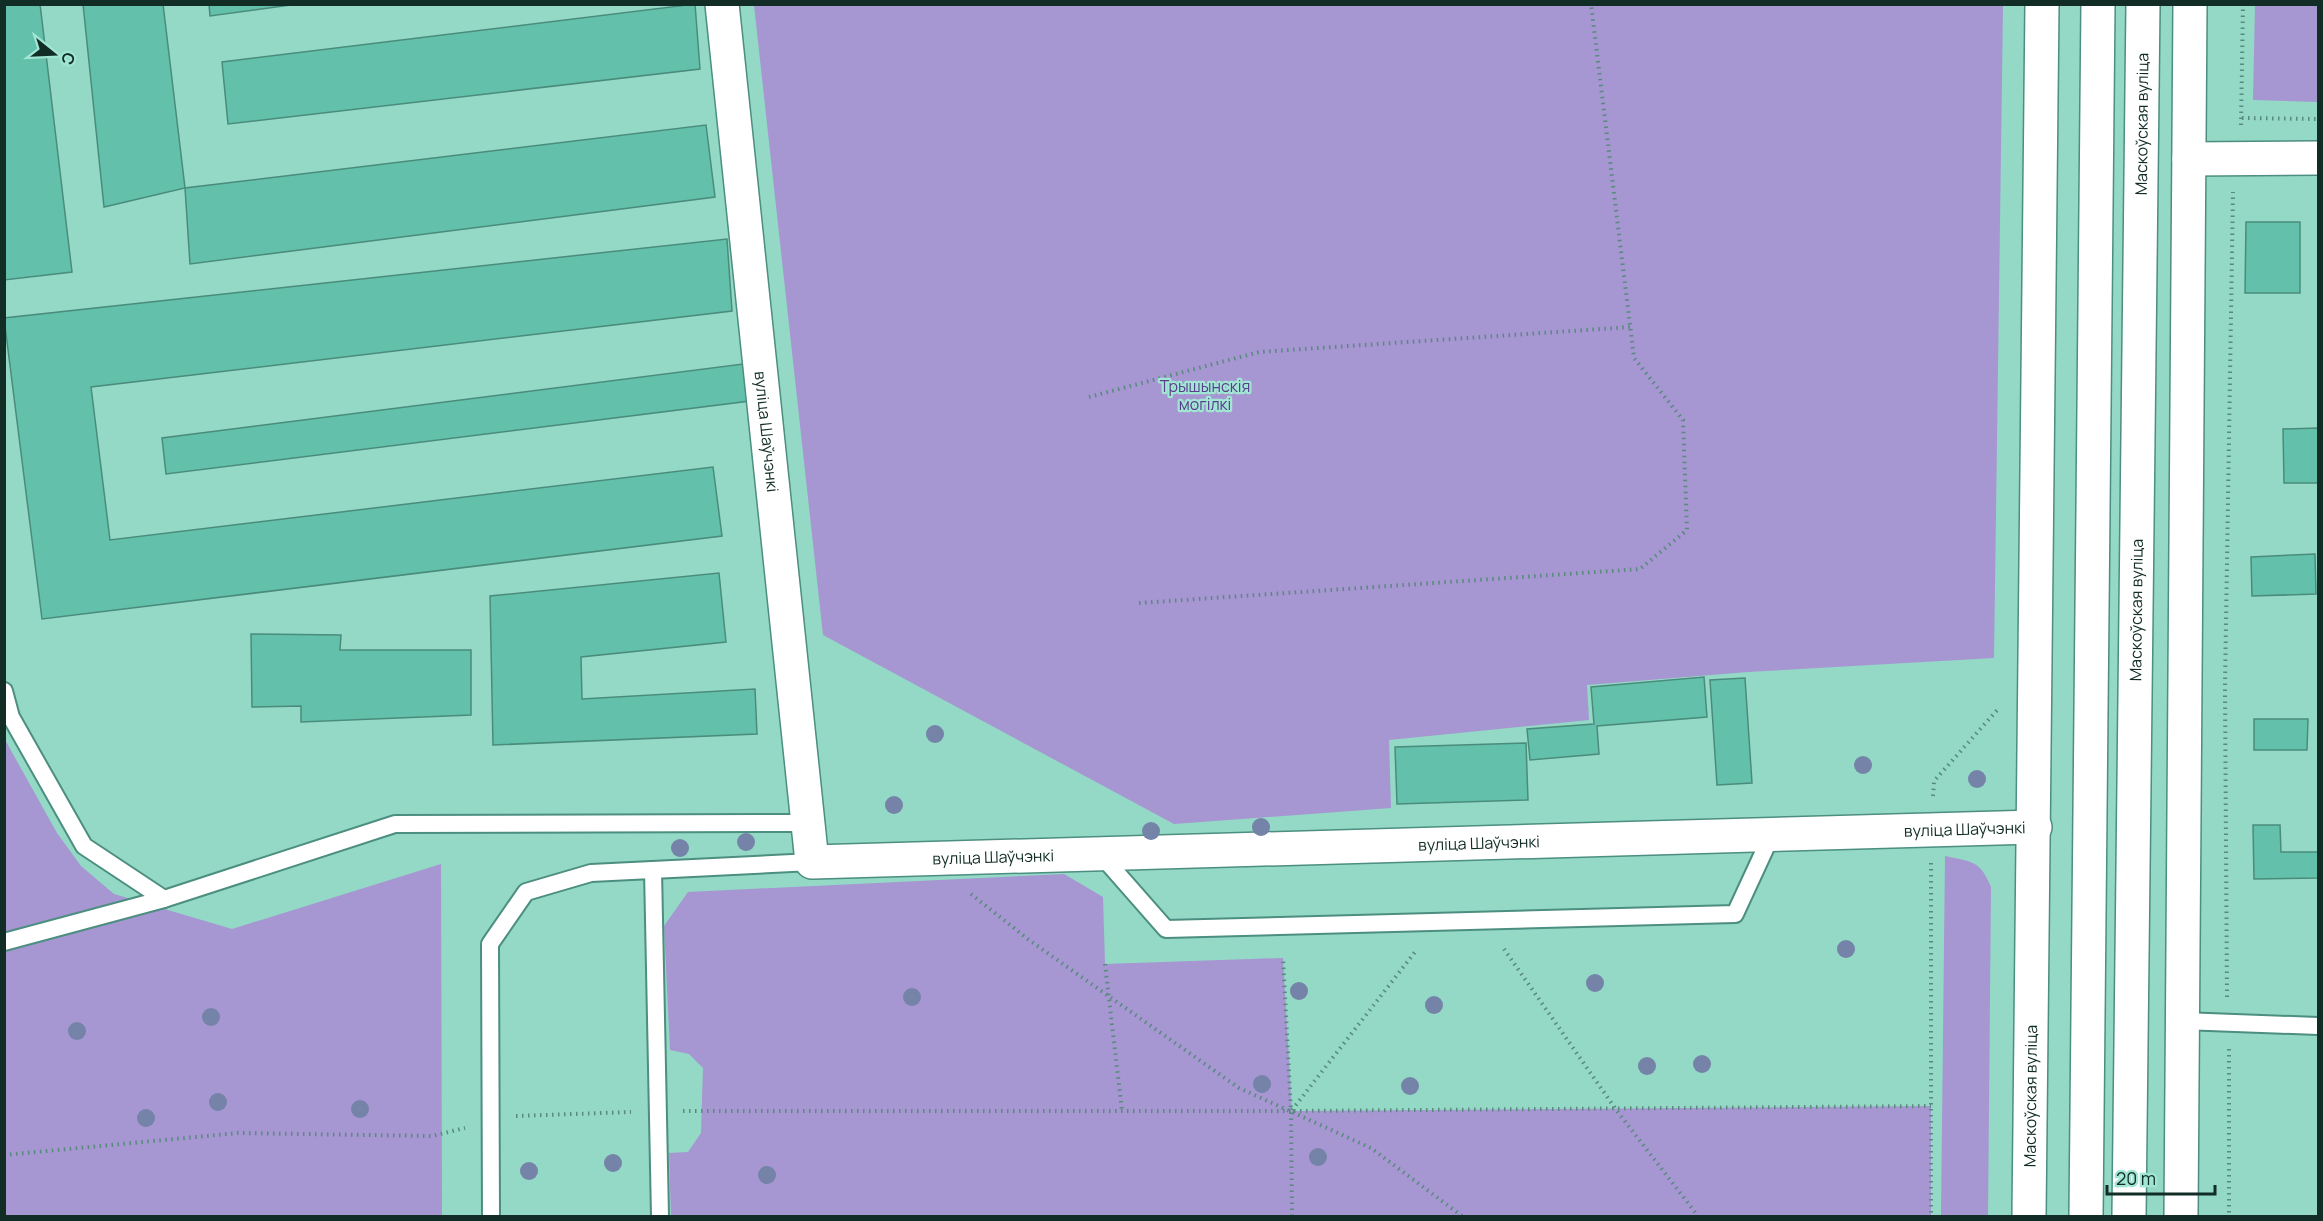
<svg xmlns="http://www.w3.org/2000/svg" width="2323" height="1221" font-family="Manrope,sans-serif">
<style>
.green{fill:#a696d2}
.building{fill:#63c1ab;stroke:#4a8c7c;stroke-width:1.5}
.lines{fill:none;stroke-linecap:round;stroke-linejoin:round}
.lane-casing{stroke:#4c8e7f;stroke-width:20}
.street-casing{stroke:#4c8e7f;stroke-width:36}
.secondary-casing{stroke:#4c8e7f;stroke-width:36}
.primary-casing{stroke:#4c8e7f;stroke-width:36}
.path{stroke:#588a7d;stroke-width:4;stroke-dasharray:1.5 4.5;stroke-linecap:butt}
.lane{stroke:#fff;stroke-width:16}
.street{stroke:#fff;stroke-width:33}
.secondary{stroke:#fff;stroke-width:33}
.primary{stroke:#fff;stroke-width:33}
.tree{fill:#7483a7}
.labels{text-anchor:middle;stroke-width:4.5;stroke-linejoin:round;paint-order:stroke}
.street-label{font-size:16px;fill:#112d26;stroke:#a1e5d3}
.park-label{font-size:16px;fill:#593e8d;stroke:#a1e5d3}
</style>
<rect width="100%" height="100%" fill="#94d8c6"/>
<g class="green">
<polygon points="754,5 2003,5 1994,658 1748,672 1587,685 1589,720 1389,740 1391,808 1174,824 823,635"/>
<polygon points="2255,5 2318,5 2318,102 2253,100"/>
<polygon points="4,738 57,833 81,866 114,894 232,929 441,864 442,1216 5,1216"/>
<path d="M1945 856C1972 862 1980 860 1991 887L1988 1216H1941Z"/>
<polygon points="1064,874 1103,897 1105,964 1283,958 1292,1111 1931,1106 1931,1216 671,1216 669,1153 688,1152 701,1133 703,1068 689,1054 670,1050 664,926 688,892"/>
</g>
<g class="building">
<polygon points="4,4 40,4 72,272 4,280"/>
<polygon points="83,4 163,4 185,188 104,207"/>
<polygon points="209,4 298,4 210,16"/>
<polygon points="695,4 700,69 228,124 222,62"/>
<polygon points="706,125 715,197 190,264 185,188"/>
<polygon points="2246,222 2300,222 2300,293 2245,293"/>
<polygon points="727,239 732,311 91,387 110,540 713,467 722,536 42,619 4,318"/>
<polygon points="743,364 750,401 166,474 162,438"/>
<polygon points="2318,428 2318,483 2284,483 2283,429"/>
<polygon points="2315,554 2316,594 2252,596 2251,557"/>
<polygon points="719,573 726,642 581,657 582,699 755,689 757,734 493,745 490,596"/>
<polygon points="251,634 341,635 340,650 471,650 471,715 301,722 301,706 252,707"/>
<polygon points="1704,677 1707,717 1597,726 1599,754 1530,760 1527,729 1594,724 1591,687"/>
<polygon points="1745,678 1752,783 1717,785 1710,680"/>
<polygon points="2254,719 2308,719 2307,750 2254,750"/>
<polygon points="1526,743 1528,800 1397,804 1395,747"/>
<polygon points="2253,825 2280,825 2281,852 2318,852 2318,878 2254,879"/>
</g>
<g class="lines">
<defs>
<g id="lane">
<polyline points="4,691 11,717 84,846 164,899 395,824 808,823"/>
<polyline points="1101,855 1166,929 1735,914 1772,834"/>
<polyline points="653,870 660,1216"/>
<polyline points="4,942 164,899"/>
<polyline points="2182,1021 2318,1026"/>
<polyline points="491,1216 490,944 526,892 591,873 812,862"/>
</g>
<g id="street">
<path id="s1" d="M722 4 812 862 2035 827"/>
<polyline points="2189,159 2318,158"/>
</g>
<g id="secondary">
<path id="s2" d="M2029 1216 2042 4"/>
<polyline points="2181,1216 2190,4"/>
</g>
<g id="primary">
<polyline points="2086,1216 2098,4"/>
<path id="s3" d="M2129 1216 2143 4"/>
</g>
</defs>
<use href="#lane" class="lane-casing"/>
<use href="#street" class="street-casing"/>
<use href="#secondary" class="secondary-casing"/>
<use href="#primary" class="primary-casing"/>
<g class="path">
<polyline points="2242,118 2318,119"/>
<polyline points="2241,125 2243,4"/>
<polyline points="1089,397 1259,352 1631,327"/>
<polyline points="1139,603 1640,569 1687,530 1683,420 1634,358 1591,4"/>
<polyline points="1933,796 1934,781 1999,708"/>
<polyline points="1931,863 1931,1216"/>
<polyline points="971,894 1029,940 1239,1088 1371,1148 1462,1216"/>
<polyline points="1504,949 1617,1111 1698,1216"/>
<polyline points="1105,964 1122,1111"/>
<polyline points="2227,997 2225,685 2233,192"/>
<polyline points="2229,1049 2229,1216"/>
<polyline points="1292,1110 1415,952"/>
<polyline points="683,1111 1291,1111 1283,958"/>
<polyline points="516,1116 631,1112"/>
<polyline points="4,1155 238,1133 432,1136 465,1128"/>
<polyline points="1292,1216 1291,1111 1931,1106"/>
</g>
<use href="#lane" class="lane"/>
<use href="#street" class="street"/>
<use href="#secondary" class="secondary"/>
<use href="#primary" class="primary"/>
</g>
<g class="tree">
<circle cx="935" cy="734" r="9"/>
<circle cx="1863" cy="765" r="9"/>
<circle cx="1977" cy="779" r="9"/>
<circle cx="894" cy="805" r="9"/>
<circle cx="1261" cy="827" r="9"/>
<circle cx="1151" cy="831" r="9"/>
<circle cx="746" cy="842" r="9"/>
<circle cx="680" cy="848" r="9"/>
<circle cx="1846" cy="949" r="9"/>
<circle cx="1595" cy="983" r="9"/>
<circle cx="1299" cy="991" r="9"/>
<circle cx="912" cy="997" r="9"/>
<circle cx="1434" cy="1005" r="9"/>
<circle cx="211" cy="1017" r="9"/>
<circle cx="77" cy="1031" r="9"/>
<circle cx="1702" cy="1064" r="9"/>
<circle cx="1647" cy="1066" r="9"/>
<circle cx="1262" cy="1084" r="9"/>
<circle cx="1410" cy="1086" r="9"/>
<circle cx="218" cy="1102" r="9"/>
<circle cx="360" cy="1109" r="9"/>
<circle cx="146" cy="1118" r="9"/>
<circle cx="1318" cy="1157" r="9"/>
<circle cx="613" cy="1163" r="9"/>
<circle cx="529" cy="1171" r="9"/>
<circle cx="767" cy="1175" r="9"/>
</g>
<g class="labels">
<g class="street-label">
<text dy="6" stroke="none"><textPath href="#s3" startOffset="1092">Маскоўская вуліца</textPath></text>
<text dy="6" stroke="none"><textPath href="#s1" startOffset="430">вуліца Шаўчэнкі</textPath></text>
<text dy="6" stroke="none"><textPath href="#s3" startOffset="606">Маскоўская вуліца</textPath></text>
<text dy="6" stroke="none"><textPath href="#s1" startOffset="2016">вуліца Шаўчэнкі</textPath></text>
<text dy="6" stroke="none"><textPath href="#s1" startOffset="1530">вуліца Шаўчэнкі</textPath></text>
<text dy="6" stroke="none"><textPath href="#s1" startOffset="1044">вуліца Шаўчэнкі</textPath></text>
<text dy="6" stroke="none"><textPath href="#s2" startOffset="120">Маскоўская вуліца</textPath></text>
</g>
<g class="park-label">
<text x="1205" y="392">Трышынскія<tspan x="1205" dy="18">могілкі</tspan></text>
</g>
</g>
<rect width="2323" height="1221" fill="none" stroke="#112d26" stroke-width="12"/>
<g transform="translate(54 54) rotate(108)" stroke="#a1e5d3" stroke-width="4.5" paint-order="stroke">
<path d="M0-4.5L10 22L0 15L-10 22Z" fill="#112d26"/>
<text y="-9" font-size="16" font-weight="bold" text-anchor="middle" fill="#112d26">С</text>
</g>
<path d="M2107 1185v9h108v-9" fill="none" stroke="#112d26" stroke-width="3"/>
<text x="2116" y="1185" font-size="18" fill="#112d26" stroke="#a1e5d3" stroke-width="4.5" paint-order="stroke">20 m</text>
</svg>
